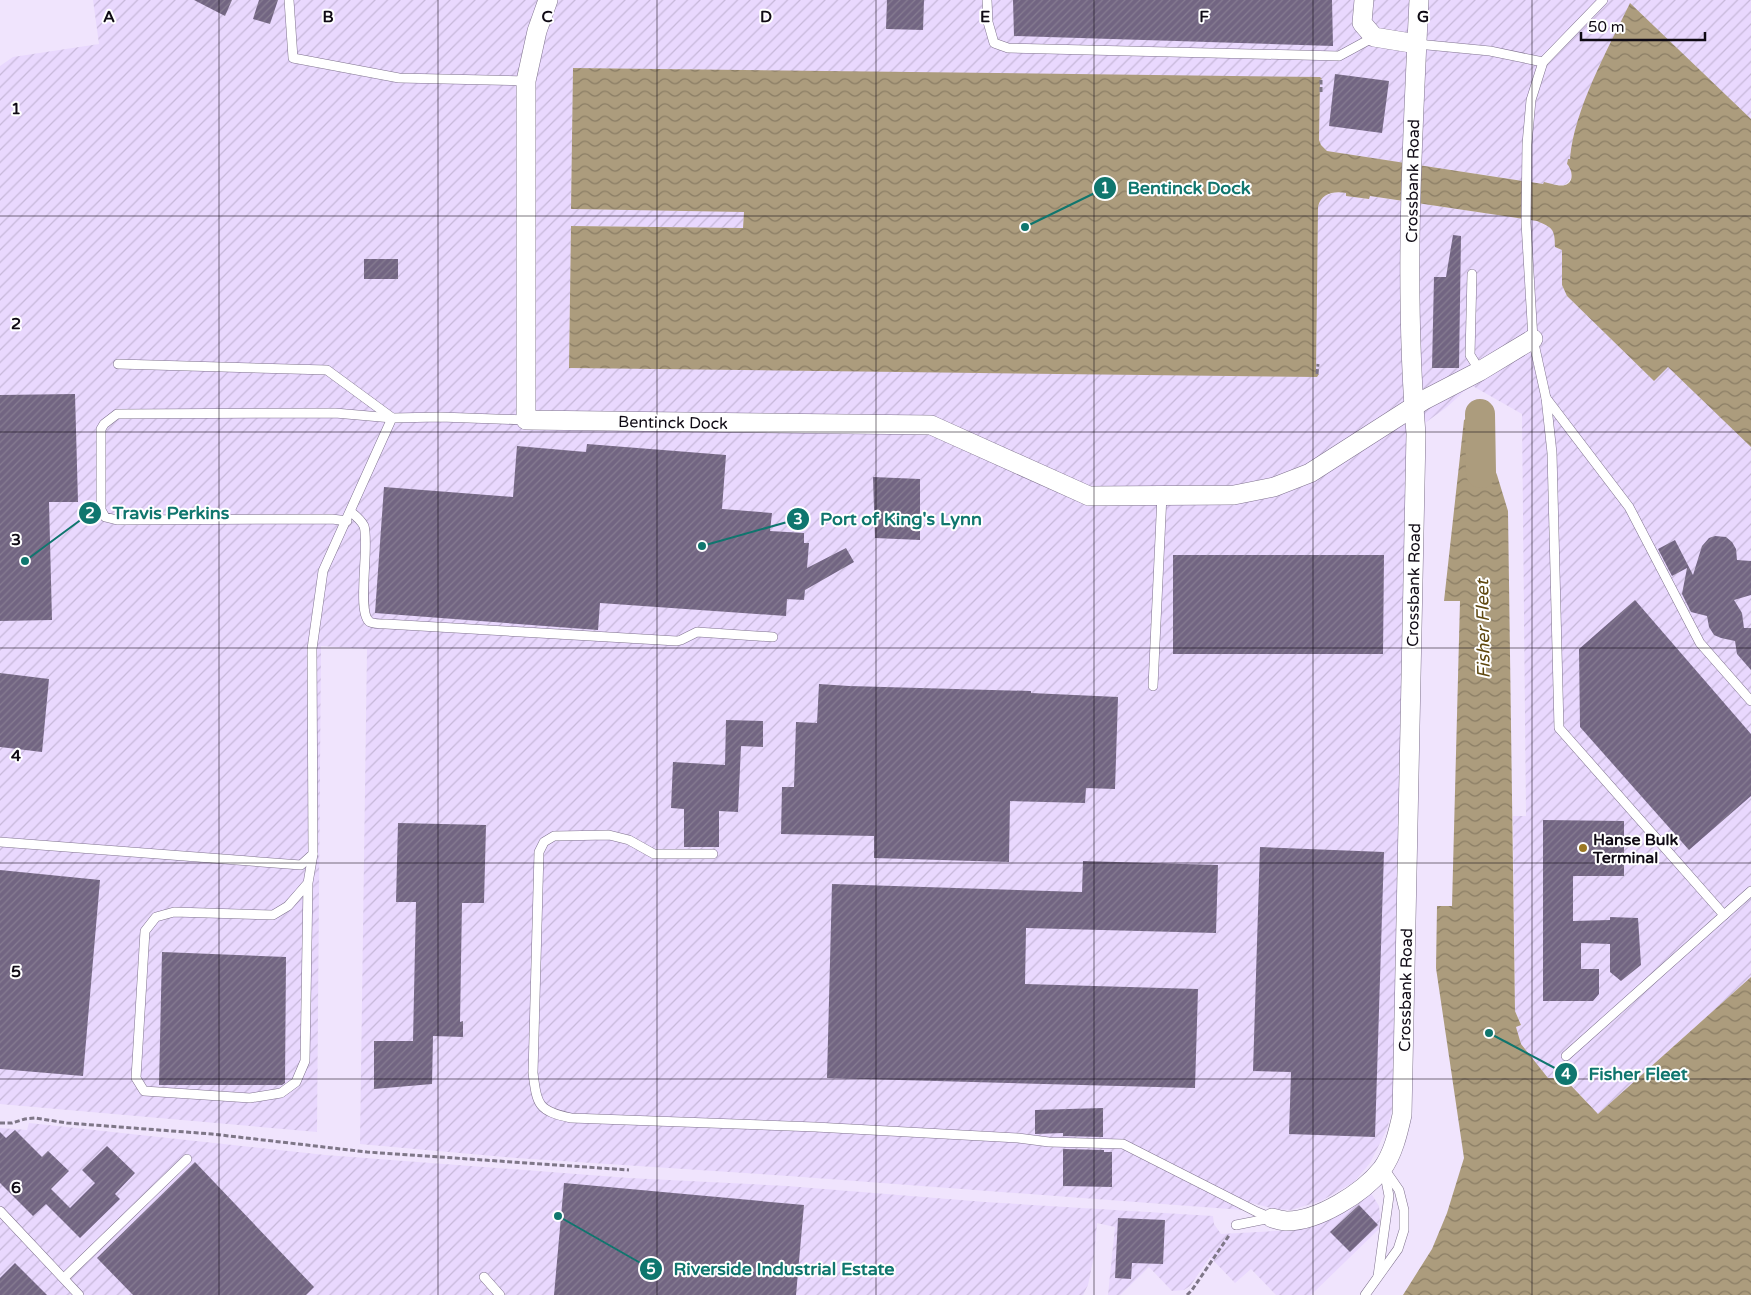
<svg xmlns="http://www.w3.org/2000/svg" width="1751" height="1295" font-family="'Varela Round',sans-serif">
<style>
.industrial{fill:url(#industrial-furrows)}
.water{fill:url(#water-waves)}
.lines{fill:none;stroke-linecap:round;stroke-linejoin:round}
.river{stroke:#ac9c7d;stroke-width:30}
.building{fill:url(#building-hatch)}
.lane-casing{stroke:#7f728e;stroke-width:10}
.street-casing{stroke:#7f728e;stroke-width:20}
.path{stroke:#7e7687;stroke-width:3;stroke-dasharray:5 2.5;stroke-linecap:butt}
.lane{stroke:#fff;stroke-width:9}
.street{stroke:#fff;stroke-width:19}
.grid{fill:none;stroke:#0f0a14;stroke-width:1;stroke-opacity:0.55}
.poi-dot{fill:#9b7823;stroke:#fff;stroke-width:2}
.labels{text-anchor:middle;stroke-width:4;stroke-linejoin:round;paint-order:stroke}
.street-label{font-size:16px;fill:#0f0a14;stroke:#fff}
.poi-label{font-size:16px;font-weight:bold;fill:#0f0a14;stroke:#fff;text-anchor:start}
.water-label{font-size:18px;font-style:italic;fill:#5f480f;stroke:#fff}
.grid-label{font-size:16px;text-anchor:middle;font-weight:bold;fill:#0f0a14;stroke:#fff;stroke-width:4;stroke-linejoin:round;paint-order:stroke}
.leader{fill:none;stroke:#0f766e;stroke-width:2}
.callout-dot{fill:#0f766e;stroke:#fff;stroke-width:2}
.mark-label{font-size:15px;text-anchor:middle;font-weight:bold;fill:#fff}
.callout-label{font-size:18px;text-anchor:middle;font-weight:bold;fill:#0f766e;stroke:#fff;stroke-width:4;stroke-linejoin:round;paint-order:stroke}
</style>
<defs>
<pattern id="industrial-furrows" width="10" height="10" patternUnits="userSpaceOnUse" patternTransform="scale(1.25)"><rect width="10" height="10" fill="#e9d8fe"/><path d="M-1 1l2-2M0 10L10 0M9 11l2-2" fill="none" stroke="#c7b8d9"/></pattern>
<pattern id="water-waves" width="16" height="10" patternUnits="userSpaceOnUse" patternTransform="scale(1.25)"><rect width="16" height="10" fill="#ac9c7d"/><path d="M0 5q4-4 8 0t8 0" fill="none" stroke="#8a7d65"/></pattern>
<pattern id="building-hatch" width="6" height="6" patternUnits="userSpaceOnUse" patternTransform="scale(1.25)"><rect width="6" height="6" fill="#726582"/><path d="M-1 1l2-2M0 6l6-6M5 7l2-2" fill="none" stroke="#877d92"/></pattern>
</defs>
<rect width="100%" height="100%" fill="#f0e4fd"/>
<g class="industrial">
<polygon points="93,0 1751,0 1751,119 1630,4 1604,59 1582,110 1573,139 1570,160 1567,164 1571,169 1572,176 1568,182 1564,185 1544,184 1327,151 1321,145 1319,140 1320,80 1322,79 573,68 571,209 744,211 743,228 571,226 569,367 1316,374 1318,207 1320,200 1324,196 1334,193 1344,192 1347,193 1347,196 1369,199 1369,196 1538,221 1545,223 1550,226 1554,232 1555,247 1562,249 1562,285 1567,296 1654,381 1668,366 1751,447 1751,977 1598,1114 1562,1075 1558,1078 1548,1078 1521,1044 1516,1027 1521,1024 1515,1011 1513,816 1526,816 1522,414 1471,385 1447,407 1407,436 1393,1107 1387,1129 1370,1163 1354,1182 1321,1201 1291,1210 1275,1209 1248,1202 1243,1210 789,1176 516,1158 360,1144 367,649 321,646 317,1132 0,1104 0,66 13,57 99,44"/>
<polygon points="29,1123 325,1155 629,1178 787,1186 985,1202 1213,1216 1214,1224 1221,1234 1294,1230 1318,1223 1371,1193 1379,1206 1380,1217 1379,1229 1311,1295 1276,1295 1251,1269 1235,1283 1210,1257 1190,1286 1184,1290 1172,1291 1149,1267 1120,1295 1108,1295 1115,1227 1097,1223 1094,1256 1088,1285 1083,1295 0,1295 0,1128 27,1130"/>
</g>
<g class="water">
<path d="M1630 3 1751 119V447L1668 367 1654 381 1567 296 1562 285V250L1555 247C1555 228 1552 228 1537 221L1370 196 1369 199 1346 196V193C1334 191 1321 193 1318 207L1316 374H1319L1317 377 569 368 571 226 743 228 744 212 571 209 573 68 1320 77 1322 79 1320 80 1319 140 1321 145 1327 151 1543 184 1544 182C1550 183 1559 187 1565 185 1575 182 1572 169 1567 164L1568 159H1570C1574 109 1608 49 1630 3Z"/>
<polygon points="1473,414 1497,475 1508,511 1515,1011 1521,1025 1516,1027 1521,1044 1548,1078 1558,1078 1561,1075 1598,1114 1751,977 1751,1295 1403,1295 1432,1249 1447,1213 1464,1158 1436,968 1437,906 1452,906 1460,601 1444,601 1464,420"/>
</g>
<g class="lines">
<polyline class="river" points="1480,414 1481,473"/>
</g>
<g class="building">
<polygon points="194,0 232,0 225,16"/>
<polygon points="259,0 278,0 270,24 253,19"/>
<polygon points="887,0 924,0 923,30 886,29"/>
<polygon points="1013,0 1332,0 1333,46 1014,36"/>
<polygon points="1335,74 1389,81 1382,133 1329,126"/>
<polygon points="1453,235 1461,236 1459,368 1432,368 1434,277 1446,277"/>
<rect x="364" y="259" width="34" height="20"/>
<polygon points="75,394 78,502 49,502 52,620 0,621 0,395"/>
<polygon points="587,444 726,455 722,509 772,513 770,531 804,533 804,543 809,543 807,568 846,548 854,562 805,590 804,600 787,599 786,616 600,603 598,630 375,613 384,487 513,497 517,446 586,452"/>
<polygon points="873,477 920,479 920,540 875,538"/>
<polygon points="1715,536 1726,537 1732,542 1736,549 1737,560 1751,561 1751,595 1734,600 1742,613 1744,628 1751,628 1751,670 1737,654 1735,641 1721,638 1714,635 1709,627 1707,616 1691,612 1682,594 1687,568 1672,576 1658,549 1675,540 1693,575 1702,546 1709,538"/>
<polygon points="1173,555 1384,555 1383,654 1173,654"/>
<polygon points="1635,600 1751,734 1751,796 1689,850 1580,727 1579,649"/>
<polygon points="0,673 49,679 42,752 0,747"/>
<polygon points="819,684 849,686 1031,691 1031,693 1118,697 1115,789 1086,788 1085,803 1010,801 1009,862 874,858 874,836 781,834 782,787 794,787 796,722 817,723"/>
<polygon points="726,720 763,721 763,747 741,746 738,812 719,811 719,847 684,847 684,809 671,808 673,762 725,765"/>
<polygon points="1543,820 1624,821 1624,876 1573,876 1573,921 1610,920 1610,917 1638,918 1641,965 1621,981 1610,972 1610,944 1581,943 1581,969 1599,969 1599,994 1593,1001 1543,1001"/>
<polygon points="398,823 486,825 484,903 462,903 460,1022 463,1021 463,1037 433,1036 432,1084 374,1089 374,1041 413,1041 416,902 396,902"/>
<polygon points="1260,847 1384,852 1375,1137 1289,1134 1291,1072 1253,1071"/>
<polygon points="1083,861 1218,865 1216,933 1026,928 1025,984 1198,989 1195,1088 827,1078 832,884 1082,892"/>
<polygon points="0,870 100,880 83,1076 0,1069"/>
<polygon points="162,952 286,957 285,1083 282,1085 159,1085"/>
<polygon points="1103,1108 1103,1137 1063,1136 1063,1133 1035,1134 1035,1110"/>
<polygon points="15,1130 42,1157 48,1151 69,1171 51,1189 70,1208 95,1183 82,1170 107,1146 135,1173 115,1194 120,1199 80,1238 46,1204 33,1216 0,1183 0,1132 6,1138"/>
<polygon points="1063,1149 1104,1150 1104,1152 1112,1152 1112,1187 1063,1186"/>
<polygon points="195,1162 314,1287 306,1295 133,1295 97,1258"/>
<polygon points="564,1183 804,1205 796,1295 554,1295"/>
<polygon points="1359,1205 1378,1225 1350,1252 1330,1232"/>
<polygon points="1118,1218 1165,1220 1163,1264 1132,1263 1131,1279 1115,1278"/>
<polygon points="15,1263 47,1295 0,1295 0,1278"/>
</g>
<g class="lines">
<defs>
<g id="lane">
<polyline points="289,0 293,58 399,78 526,81"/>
<polyline points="987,0 988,22 994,43 1008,48 1339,56 1374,37"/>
<polyline points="1603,0 1543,62 1531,100 1527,144 1526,223 1533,339 1546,398 1552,453 1559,728 1724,915"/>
<polyline points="1417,44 1490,51 1543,62"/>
<polyline points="1472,274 1470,355 1480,371"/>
<polyline points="118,364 327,370 391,417"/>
<polyline points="1546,398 1629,507 1700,643 1751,701"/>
<path d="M351 512C356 516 361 520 364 526 370 544 356 614 370 622 374 624 381 624 386 624L677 641 681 640 697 632 773 637"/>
<polyline points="347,521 332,519 117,520 105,517 101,510 101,429 104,424 117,414 335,413 392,418"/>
<polyline points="1153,686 1162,495"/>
<polyline points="0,842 301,865 313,854 312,649 323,571 392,418 440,417 526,420"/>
<path d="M713 854H654L629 840 609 835 554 836 544 842 539 852 533 1073C537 1105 538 1111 571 1118L815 1127 1018 1138 1049 1142 1123 1144 1257 1212 1272 1218"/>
<polyline points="308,883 288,906 273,915 174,912 156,917 145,931 136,1078 144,1091 250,1098 281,1093 296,1082 305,1061 308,883 313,854"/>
<polyline points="1566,1056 1751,891"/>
<polyline points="0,1211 79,1295"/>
<polyline points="1236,1225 1272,1218"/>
<polyline points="1378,1276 1389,1196 1384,1170"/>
<polyline points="484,1277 500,1295"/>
<polyline points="64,1278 187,1159"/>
<polyline points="1365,1295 1398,1249 1404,1230 1404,1210 1399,1190 1383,1167"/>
</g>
<g id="street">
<polyline points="548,0 537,31 526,81 526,420 931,425 1089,496 1234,495 1274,487 1310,473 1424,400 1480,371 1533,339"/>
<polyline points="1364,0 1362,23 1374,37 1417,44"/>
<path d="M1272 1218C1277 1219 1282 1221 1287 1221 1318 1221 1363 1193 1382 1169 1393 1154 1398 1133 1402 1115L1416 434C1404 290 1412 144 1419 0"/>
</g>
</defs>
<use href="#lane" class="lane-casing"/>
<use href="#street" class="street-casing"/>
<g class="path">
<polyline points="1321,92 1321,80"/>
<polyline points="1317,374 1318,364"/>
<polyline points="0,1123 12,1123 25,1119 35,1118 67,1123 212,1134 367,1152 629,1170"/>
<polyline points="1187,1295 1192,1290 1230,1234"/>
</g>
<use href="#lane" class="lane"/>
<use href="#street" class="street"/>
</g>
<path class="grid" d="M219 0V1295M438 0V1295M657 0V1295M876 0V1295M1094 0V1295M1313 0V1295M1532 0V1295M0 216H1751M0 432H1751M0 648H1751M0 863H1751M0 1079H1751"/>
<circle class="poi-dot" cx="1583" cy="848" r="5"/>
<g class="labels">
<g class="street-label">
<text transform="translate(1412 181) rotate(-89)" y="6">Crossbank Road</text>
<text transform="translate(673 422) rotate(1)" y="6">Bentinck Dock</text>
<text transform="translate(1413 585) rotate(-89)" y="6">Crossbank Road</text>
<text transform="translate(1405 990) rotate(-89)" y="6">Crossbank Road</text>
</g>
<g class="poi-label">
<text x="1593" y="845">Hanse Bulk<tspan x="1593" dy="18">Terminal</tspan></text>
</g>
<g class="water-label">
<text transform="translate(1483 629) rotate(-91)" y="6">Fisher Fleet</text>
</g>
</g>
<g class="grid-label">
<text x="109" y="22">A</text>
<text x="328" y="22">B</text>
<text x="547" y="22">C</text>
<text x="766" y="22">D</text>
<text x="985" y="22">E</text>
<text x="1204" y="22">F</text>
<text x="1423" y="22">G</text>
<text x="16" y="114">1</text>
<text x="16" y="329">2</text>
<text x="16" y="545">3</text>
<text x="16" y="761">4</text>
<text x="16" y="977">5</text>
<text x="16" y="1193">6</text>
</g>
<path class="leader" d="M1025 227L1105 188M25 561L90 513M702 546L798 519M1489 1033L1566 1074M558 1216L651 1269"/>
<g class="callout-dot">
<circle cx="1025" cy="227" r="5"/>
<circle cx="25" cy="561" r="5"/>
<circle cx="702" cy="546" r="5"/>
<circle cx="1489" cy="1033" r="5"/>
<circle cx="558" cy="1216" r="5"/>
<circle cx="1105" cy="188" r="12"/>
<circle cx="90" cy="513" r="12"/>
<circle cx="798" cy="519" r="12"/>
<circle cx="1566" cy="1074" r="12"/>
<circle cx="651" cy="1269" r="12"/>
</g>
<g class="mark-label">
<text x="1105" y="193">1</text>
<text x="90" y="518">2</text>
<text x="798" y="524">3</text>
<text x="1566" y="1079">4</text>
<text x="651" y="1274">5</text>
</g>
<g class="callout-label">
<text x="1189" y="194">Bentinck Dock</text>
<text x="171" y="519">Travis Perkins</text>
<text x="901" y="525">Port of King's Lynn</text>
<text x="1638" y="1080">Fisher Fleet</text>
<text x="784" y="1275">Riverside Industrial Estate</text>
</g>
<path d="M1581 32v8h124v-8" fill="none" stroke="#0f0a14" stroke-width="2.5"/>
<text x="1588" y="32" font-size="15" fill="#0f0a14" stroke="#ffffff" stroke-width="4" paint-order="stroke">50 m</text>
</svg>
